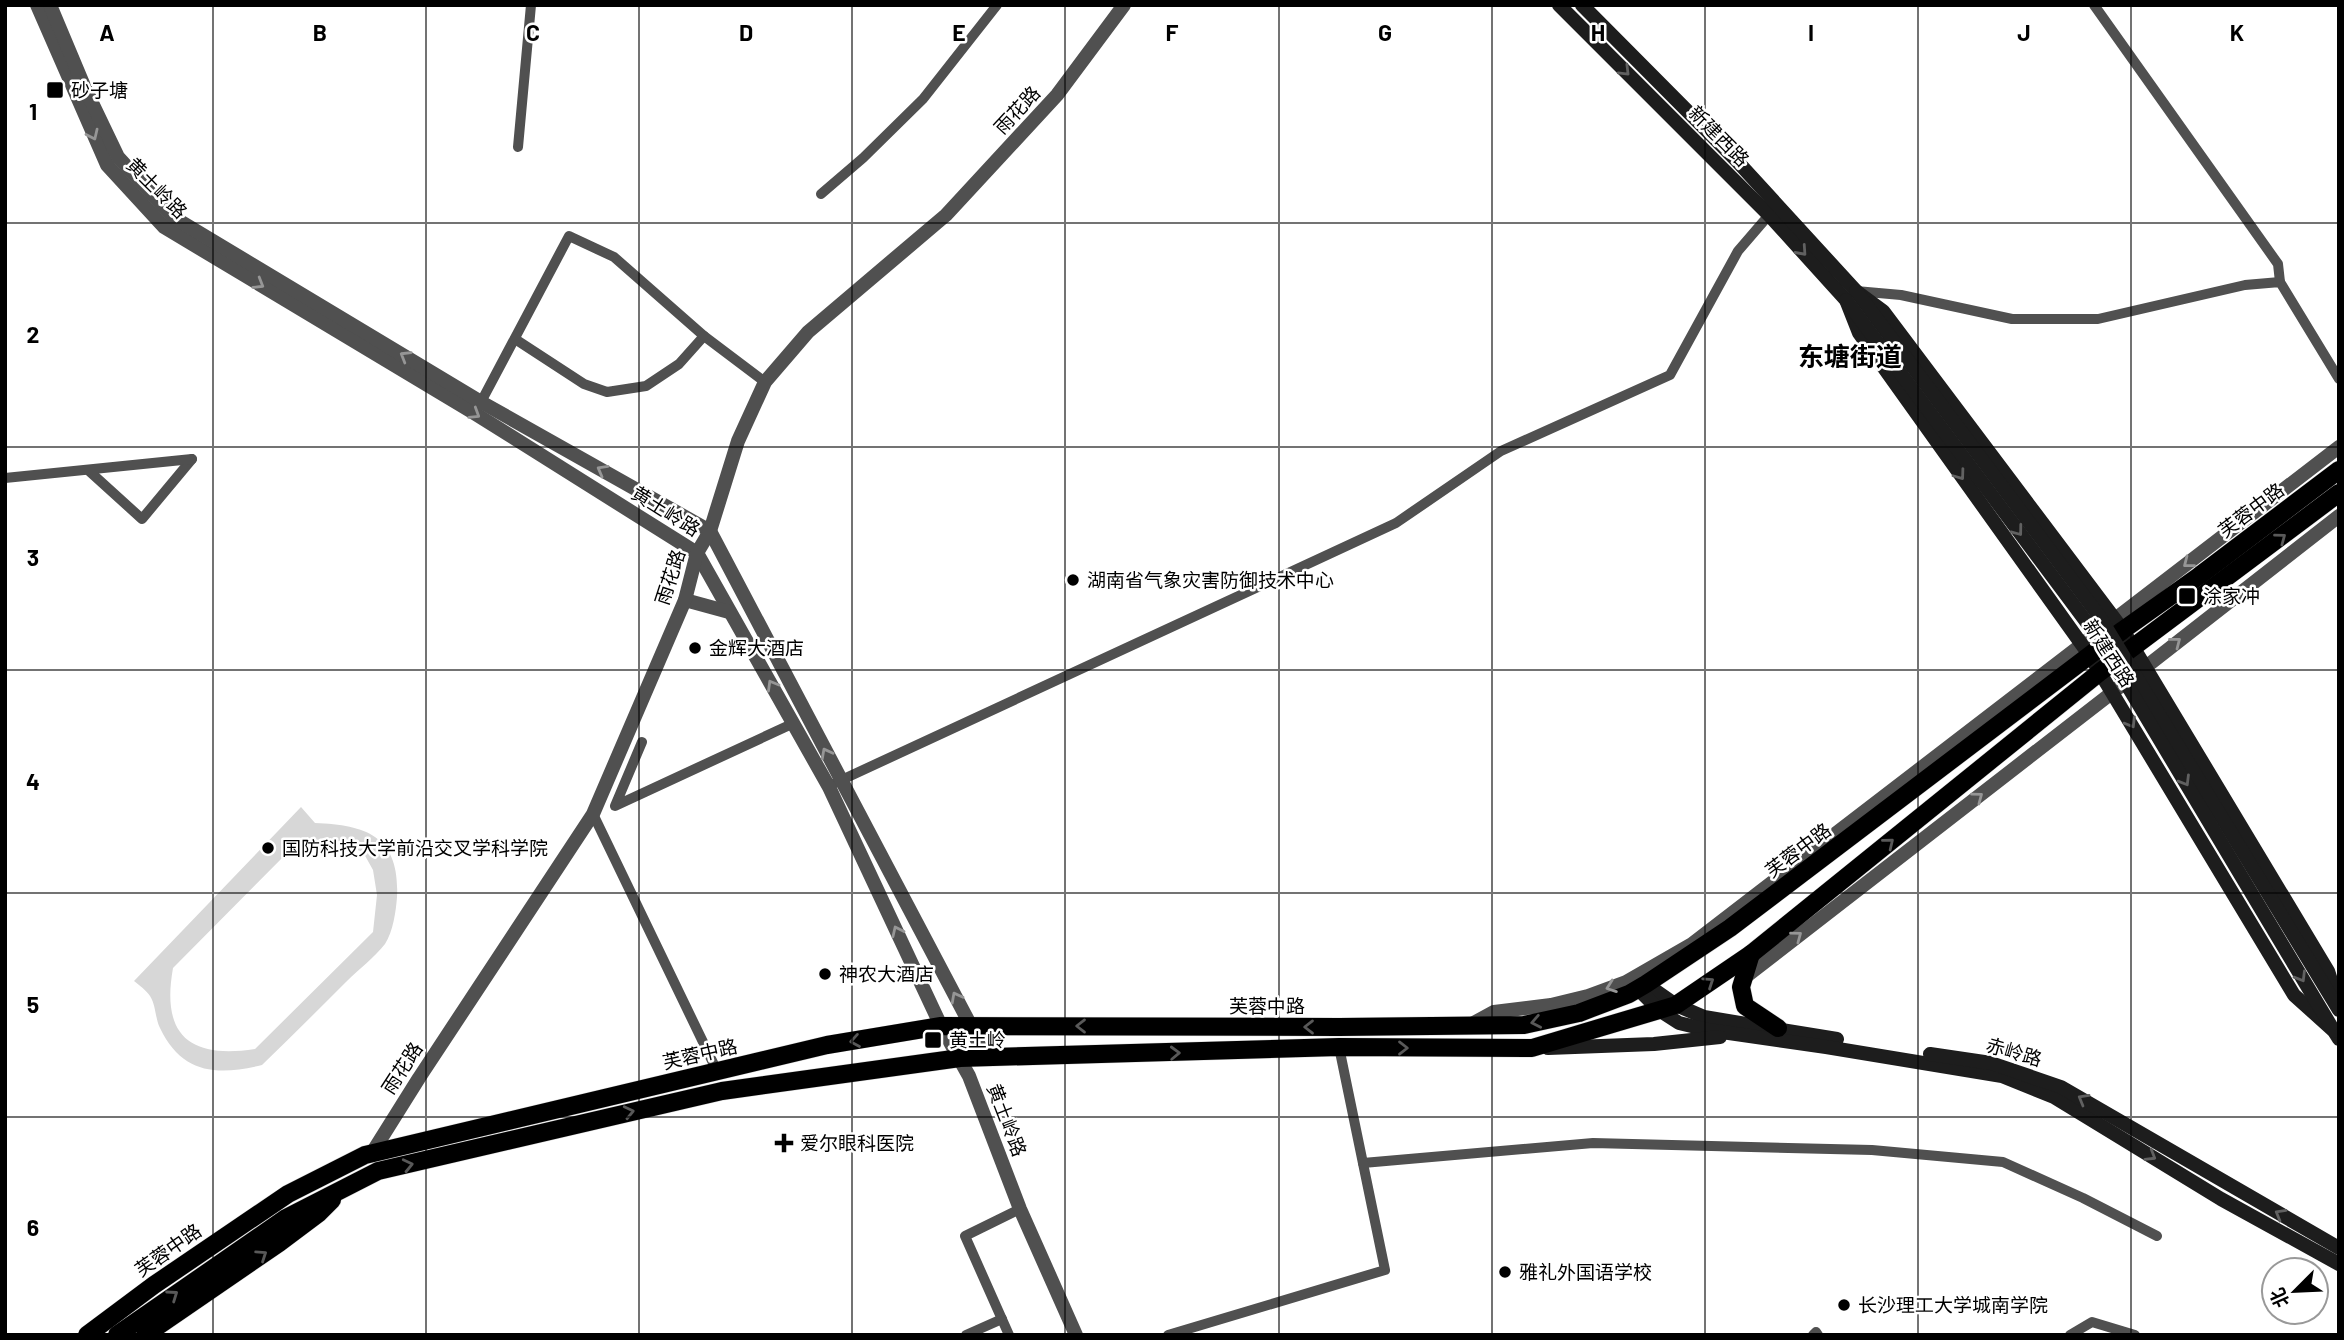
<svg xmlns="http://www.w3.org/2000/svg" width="2344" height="1340" font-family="Barlow,'Noto Sans SC',sans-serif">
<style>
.green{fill:#d7d7d7;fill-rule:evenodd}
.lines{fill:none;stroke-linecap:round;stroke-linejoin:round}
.primary-casing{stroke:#dbdbdb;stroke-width:19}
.minor{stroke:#505050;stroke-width:10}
.tertiary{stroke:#505050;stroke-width:14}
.secondary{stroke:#1d1d1d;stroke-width:14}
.primary{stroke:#000;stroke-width:18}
.secondary-bridge{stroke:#1d1d1d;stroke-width:14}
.oneway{stroke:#616161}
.oneway2{stroke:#969696}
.oneway3{stroke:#595959}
.grid{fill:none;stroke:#000;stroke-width:2;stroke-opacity:0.55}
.poi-dot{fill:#000;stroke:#fff;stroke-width:2.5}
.labels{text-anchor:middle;stroke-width:5;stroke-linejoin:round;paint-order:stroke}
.poi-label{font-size:19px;fill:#000;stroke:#fff;text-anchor:start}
.street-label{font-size:19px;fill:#000;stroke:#fff}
.district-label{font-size:26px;font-weight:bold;fill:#000;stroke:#fff}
.grid-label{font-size:23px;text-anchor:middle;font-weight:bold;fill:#000;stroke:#fff;stroke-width:5;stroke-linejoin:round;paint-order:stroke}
</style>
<rect width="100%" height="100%" fill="#fff"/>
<path class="green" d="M301 807 315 823C369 825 400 838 397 897 396 911 393 932 385 944 375 957 359 969 347 981 319 1009 291 1037 262 1065 217 1076 182 1074 160 1028 155 1018 156 1005 150 996 146 990 139 985 134 981ZM312 842H335L363 852 373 870 377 895 373 932 255 1049C189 1059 161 1035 173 968L292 848Z"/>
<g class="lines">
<defs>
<g id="primary">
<polyline points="1751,954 1741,987 1745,1006 1778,1028"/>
<polyline points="87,1335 154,1285 288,1194 365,1155 827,1045 941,1026 1339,1027 1524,1025 1579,1013 1629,994 1646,984 1730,928 2123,630 2199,576 2339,470"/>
<polyline points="117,1335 286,1218 378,1171 722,1091 960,1058 1339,1047 1532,1048 1676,1005 1751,954 2100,672 2339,493"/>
<polyline points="145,1335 279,1243 319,1213 332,1200"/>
</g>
</defs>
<use href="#primary" class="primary-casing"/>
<g class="minor">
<polyline points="2094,5 2278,264 2280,282"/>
<polyline points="518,147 531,5"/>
<polyline points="821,194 863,158 923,99 997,5"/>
<polyline points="1856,291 1901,295 2012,319 2098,319 2245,285 2280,282 2339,379"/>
<polyline points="515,339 584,384 607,392 646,386 679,364 704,336"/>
<polyline points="481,402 569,236 614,257 704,336 765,382"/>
<polyline points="88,470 142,519 192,459"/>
<polyline points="5,478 192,459"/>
<polyline points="642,742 615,806 794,723"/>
<polyline points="835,783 1396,523 1501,451 1670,375 1738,251 1769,215"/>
<polyline points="593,814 717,1071"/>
<polyline points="1363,1163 1593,1143 1872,1150 2003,1162 2083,1198 2157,1236"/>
<polyline points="966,1335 1002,1319"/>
<polyline points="1009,1335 965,1236 1020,1209"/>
<polyline points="1168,1335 1385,1270 1339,1047"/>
<polyline points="1813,1335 1816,1332 1818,1335"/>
<polyline points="2070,1335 2092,1322 2135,1335"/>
</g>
<g class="tertiary">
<polyline points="37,5 107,165 164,227 474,413 697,553 829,787 941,1026 969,1076 1020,1209 1076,1335"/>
<polyline points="50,5 84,86 118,157 173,217 481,402 710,531 971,1026 985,1059"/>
<polyline points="685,600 729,612"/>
<polyline points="2138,673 2339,516"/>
<polyline points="1744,978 2122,685"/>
<polyline points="1470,1025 1494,1012 1551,1005 1588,996 1626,982 1692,944 2339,447"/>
<polyline points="372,1153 419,1078 593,814 685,600 697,553 710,531 738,441 765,382 808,332 946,215 1057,95 1124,5"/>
</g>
<g class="secondary">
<polyline points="1559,5 1769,215 1846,300 1859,333 2090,656 2294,995 2334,1031 2339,1039"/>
<polyline points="1582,5 1737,161 1856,291 1883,311 2123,630 2328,971 2338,1002"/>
<polyline points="1646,984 1676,1005 1704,1017 1837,1039"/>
<polyline points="1638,989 1659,1010 1679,1023 1708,1030 1826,1047 2002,1076 2054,1097 2221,1199 2339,1264"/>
<polyline points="1548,1048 1654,1044 1720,1037"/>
<polyline points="1930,1054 1991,1063 2061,1087 2339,1248"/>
</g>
<use href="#primary" class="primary"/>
<g class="secondary-bridge">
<polyline points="1856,291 2099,616 2339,1010"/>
<polyline points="1846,300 2088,624 2130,690 2334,1031"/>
</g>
</g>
<defs><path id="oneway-chevron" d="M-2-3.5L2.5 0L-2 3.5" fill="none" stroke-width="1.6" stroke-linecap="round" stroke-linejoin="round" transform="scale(1.75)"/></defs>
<g class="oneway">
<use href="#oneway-chevron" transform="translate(1625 71) rotate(45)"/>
<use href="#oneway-chevron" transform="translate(1802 251) rotate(48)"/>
<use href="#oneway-chevron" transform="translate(1960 475) rotate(54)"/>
<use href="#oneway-chevron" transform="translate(2018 531) rotate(53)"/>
<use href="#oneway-chevron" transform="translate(2131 723) rotate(59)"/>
<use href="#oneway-chevron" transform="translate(2185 781) rotate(59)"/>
<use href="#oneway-chevron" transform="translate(2301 977) rotate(59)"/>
<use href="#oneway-chevron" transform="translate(2083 1099) rotate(-150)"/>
<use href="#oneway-chevron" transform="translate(2151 1156) rotate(31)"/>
<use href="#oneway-chevron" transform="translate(2280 1214) rotate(-150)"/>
</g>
<g class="oneway2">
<use href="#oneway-chevron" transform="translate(93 135) rotate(65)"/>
<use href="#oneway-chevron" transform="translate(259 284) rotate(31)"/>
<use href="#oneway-chevron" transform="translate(405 356) rotate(-149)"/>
<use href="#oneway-chevron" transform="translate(475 414) rotate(32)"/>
<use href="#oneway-chevron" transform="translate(602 470) rotate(-151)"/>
<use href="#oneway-chevron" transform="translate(2188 563) rotate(142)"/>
<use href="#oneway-chevron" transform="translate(2176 642) rotate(-38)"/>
<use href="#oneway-chevron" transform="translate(772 685) rotate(-120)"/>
<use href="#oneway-chevron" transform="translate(826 753) rotate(-118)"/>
<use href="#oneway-chevron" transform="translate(1978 797) rotate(-37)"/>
<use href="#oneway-chevron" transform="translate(897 931) rotate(-115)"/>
<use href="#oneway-chevron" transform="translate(1797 936) rotate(-37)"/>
<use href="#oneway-chevron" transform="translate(1611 987) rotate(160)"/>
<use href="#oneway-chevron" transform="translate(956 997) rotate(-118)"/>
</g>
<g class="oneway3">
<use href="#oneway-chevron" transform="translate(2281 538) rotate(-37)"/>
<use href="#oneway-chevron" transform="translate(1889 843) rotate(-39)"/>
<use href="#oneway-chevron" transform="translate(1709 982) rotate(-34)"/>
<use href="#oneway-chevron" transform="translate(1536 1022) rotate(169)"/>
<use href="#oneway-chevron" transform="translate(1081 1026) rotate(-180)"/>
<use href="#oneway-chevron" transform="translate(1309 1027) rotate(-180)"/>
<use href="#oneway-chevron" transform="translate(855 1041) rotate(170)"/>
<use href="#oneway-chevron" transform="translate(1403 1048)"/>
<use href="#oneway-chevron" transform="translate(1175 1053) rotate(-2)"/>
<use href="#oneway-chevron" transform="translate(629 1112) rotate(-13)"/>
<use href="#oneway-chevron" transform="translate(408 1165) rotate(-13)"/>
<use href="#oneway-chevron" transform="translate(262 1255) rotate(-34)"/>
<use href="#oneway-chevron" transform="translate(173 1295) rotate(-35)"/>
</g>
<path class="grid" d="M213 5V1335M426 5V1335M639 5V1335M852 5V1335M1065 5V1335M1279 5V1335M1492 5V1335M1705 5V1335M1918 5V1335M2131 5V1335M5 223H2339M5 447H2339M5 670H2339M5 893H2339M5 1117H2339"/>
<g class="poi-dot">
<rect x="46" y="81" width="18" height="18" rx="3.5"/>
<circle cx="1073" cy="580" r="7"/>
<rect x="2178" y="587" width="18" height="18" rx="3.5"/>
<circle cx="695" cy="648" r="7"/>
<circle cx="268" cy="848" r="7"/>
<circle cx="825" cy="974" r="7"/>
<rect x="924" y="1031" width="18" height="18" rx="3.5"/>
<path d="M780.5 1132.5h7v7h7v7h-7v7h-7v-7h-7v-7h7z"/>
<circle cx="1505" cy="1272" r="7"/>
<circle cx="1844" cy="1305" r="7"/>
</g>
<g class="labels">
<g class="poi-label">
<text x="71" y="97">砂子塘</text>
<text x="1087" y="587">湖南省气象灾害防御技术中心</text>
<text x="2203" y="603">涂家冲</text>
<text x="709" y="655">金辉大酒店</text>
<text x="282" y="855">国防科技大学前沿交叉学科学院</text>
<text x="839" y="981">神农大酒店</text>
<text x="949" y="1047">黄土岭</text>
<text x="800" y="1150">爱尔眼科医院</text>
<text x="1519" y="1279">雅礼外国语学校</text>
<text x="1858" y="1312">长沙理工大学城南学院</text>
</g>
<g class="street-label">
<text transform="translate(1017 110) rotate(-47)" y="7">雨花路</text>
<text transform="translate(1719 136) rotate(45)" y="7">新建西路</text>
<text transform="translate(157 188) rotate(45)" y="7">黄土岭路</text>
<text transform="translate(2251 510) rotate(-37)" y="7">芙蓉中路</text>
<text transform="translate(666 511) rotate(32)" y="7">黄土岭路</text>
<text transform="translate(670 577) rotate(-72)" y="7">雨花路</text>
<text transform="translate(2109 653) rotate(57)" y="7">新建西路</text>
<text transform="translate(1798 850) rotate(-37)" y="7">芙蓉中路</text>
<text x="1267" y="1013">芙蓉中路</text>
<text transform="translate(2014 1052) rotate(16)" y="7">赤岭路</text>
<text transform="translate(700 1054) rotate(-13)" y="7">芙蓉中路</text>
<text transform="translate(402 1068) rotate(-57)" y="7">雨花路</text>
<text transform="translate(1007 1120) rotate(69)" y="7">黄土岭路</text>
<text transform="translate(168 1250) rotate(-35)" y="7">芙蓉中路</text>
</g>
<g class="district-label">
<text x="1850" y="366">东塘街道</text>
</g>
</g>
<g class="grid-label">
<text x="107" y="41">A</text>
<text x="320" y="41">B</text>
<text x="533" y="41">C</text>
<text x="746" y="41">D</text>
<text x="959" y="41">E</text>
<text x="1172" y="41">F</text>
<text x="1385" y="41">G</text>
<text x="1598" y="41">H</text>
<text x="1811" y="41">I</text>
<text x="2024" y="41">J</text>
<text x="2237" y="41">K</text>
<text x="33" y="120">1</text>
<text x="33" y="343">2</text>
<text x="33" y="566">3</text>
<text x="33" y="790">4</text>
<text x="33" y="1013">5</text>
<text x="33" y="1236">6</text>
</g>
<rect width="2344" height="1340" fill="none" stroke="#000000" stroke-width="14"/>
<g transform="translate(2295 1291) rotate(246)"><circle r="33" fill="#ffffff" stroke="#999999" stroke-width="2"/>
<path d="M0-5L12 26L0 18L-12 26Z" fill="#000000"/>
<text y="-10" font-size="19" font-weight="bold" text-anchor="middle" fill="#000000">北</text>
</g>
</svg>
